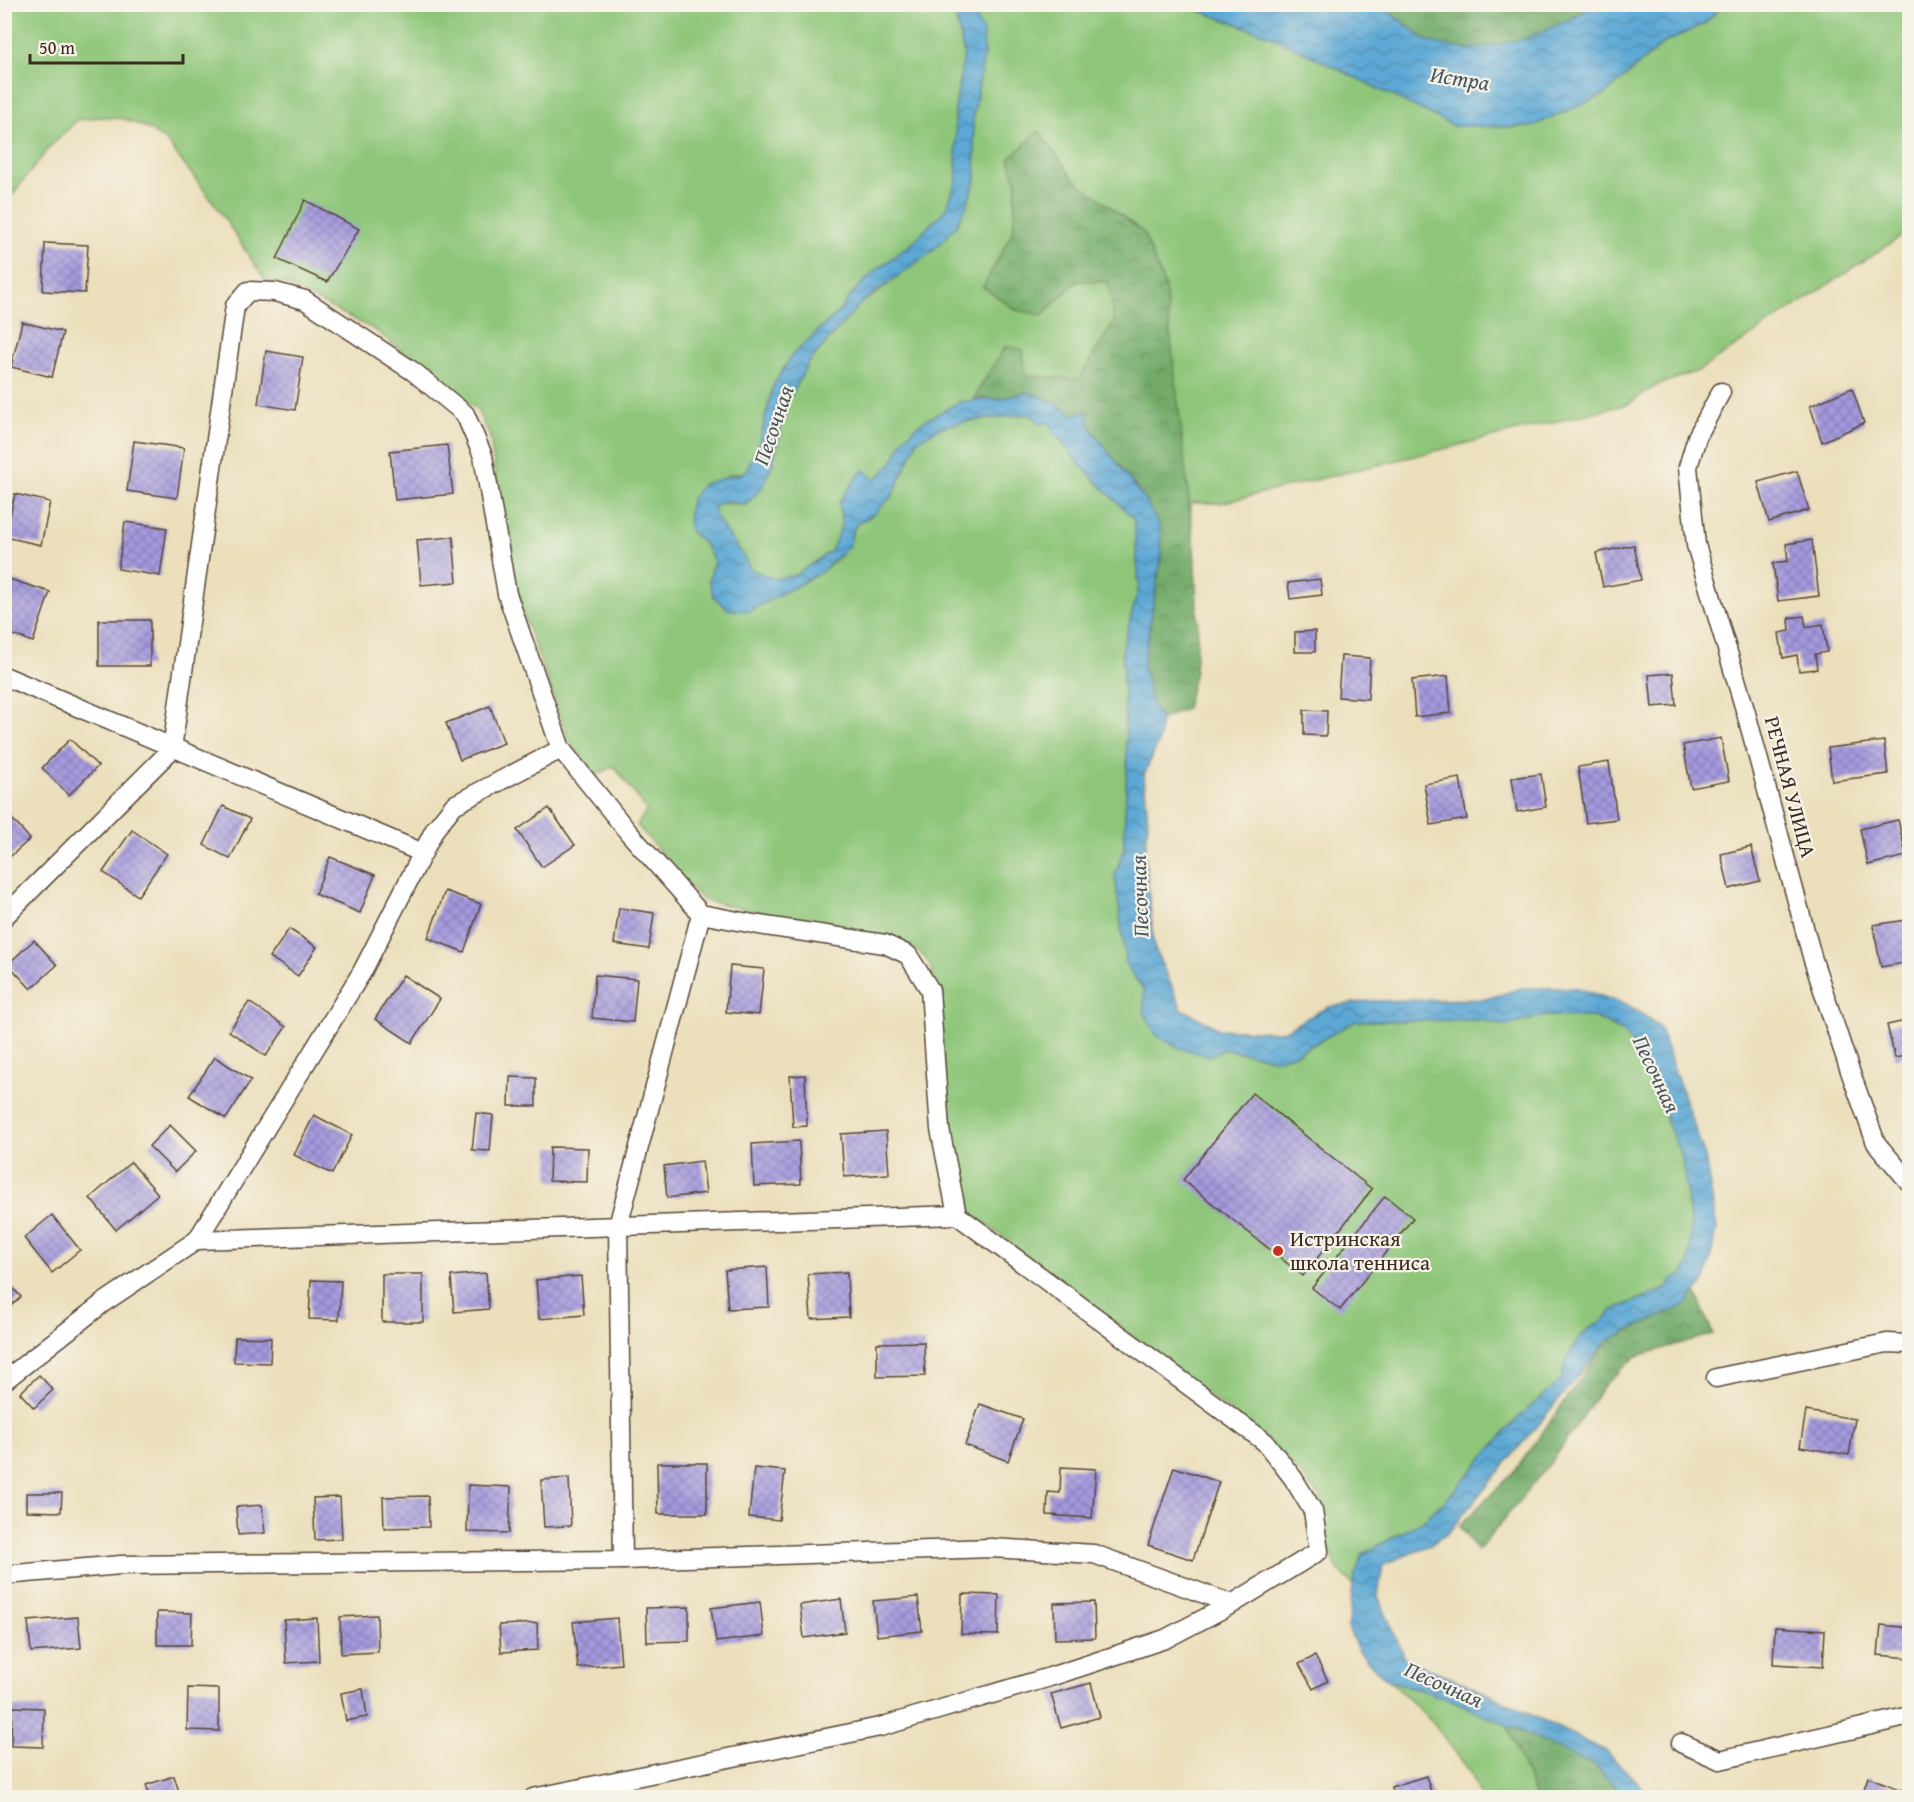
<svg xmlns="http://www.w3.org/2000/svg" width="1914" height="1802" font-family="'Gentium Book Plus',serif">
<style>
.green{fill:#8ec679;stroke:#64784c;stroke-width:1.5}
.forest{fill:url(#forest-crowns);stroke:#566a44;stroke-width:1.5}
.water{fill:url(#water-waves);stroke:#4c697a;stroke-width:1.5}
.building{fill:url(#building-cross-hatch)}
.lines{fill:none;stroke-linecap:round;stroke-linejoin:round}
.street-casing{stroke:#554536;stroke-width:21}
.street{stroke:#fff;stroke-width:18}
.poi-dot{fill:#c8321e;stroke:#f7f3e8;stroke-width:2}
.labels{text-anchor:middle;stroke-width:4.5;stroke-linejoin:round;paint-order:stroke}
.street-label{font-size:21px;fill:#3b2a1e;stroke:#f7f3e8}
.poi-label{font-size:21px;fill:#3b2a1e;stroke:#f7f3e8;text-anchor:start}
.water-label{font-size:22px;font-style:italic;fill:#47565e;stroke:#f7f3e8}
</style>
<defs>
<pattern id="forest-crowns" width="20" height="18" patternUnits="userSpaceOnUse" patternTransform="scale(1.5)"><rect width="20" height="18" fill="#72ab69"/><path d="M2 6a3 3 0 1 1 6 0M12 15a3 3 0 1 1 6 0" fill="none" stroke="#5f8b56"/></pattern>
<pattern id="water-waves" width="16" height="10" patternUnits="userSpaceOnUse" patternTransform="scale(1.5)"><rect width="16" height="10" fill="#5ca8d5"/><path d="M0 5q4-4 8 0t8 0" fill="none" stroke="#4d89ac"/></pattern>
<pattern id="building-cross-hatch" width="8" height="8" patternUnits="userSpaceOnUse" patternTransform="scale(1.5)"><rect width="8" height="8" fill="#a49adf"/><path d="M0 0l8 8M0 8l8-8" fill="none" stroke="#877eb4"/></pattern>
</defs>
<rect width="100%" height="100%" fill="#f7f3e8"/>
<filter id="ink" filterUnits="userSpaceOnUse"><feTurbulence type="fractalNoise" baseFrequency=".0167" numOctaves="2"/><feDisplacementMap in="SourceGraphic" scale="12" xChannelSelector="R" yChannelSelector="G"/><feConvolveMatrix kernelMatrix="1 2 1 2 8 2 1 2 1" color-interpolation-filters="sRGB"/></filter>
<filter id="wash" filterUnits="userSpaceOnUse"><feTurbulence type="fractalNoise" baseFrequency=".008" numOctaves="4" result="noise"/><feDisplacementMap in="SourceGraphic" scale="24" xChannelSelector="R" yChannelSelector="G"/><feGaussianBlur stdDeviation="1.35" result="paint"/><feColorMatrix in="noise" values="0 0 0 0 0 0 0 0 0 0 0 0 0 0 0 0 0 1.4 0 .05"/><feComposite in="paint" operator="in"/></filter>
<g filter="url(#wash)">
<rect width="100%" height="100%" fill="#ebdfbc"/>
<g class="green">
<path d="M1165 4 1197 10 1271 36 1454 126 1529 127 1604 95 1664 43 1706 23 1722 5H1909V231L1698 371 1657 385 1628 404 1221 503H1147L1027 392 903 440 893 462 875 480 867 474 839 502 842 523 832 550 795 575 775 579 750 569C741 546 721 532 713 509L718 503 746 505 773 462 787 403 809 362 861 303 879 292 956 226 966 207 976 179 973 119 984 53 969 5Z"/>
<path d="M5 5H949L957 22 964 55 955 109 957 180 946 209 911 244 875 271 852 294 839 312 818 330 773 386 759 442 745 472 727 475 691 532 703 542 714 561 709 581 749 611C782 591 823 579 848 547 853 541 850 532 856 526 860 520 869 519 874 513 893 494 903 465 916 443 929 421 1005 417 1030 414L1041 424 1047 422 1054 427V433L1084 469 1134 519 1139 587 1122 650 1127 762 1124 849 1115 875 1126 965 1144 990V1012L1225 1049 1277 1059 1296 1054 1356 1021 1483 1020 1506 1026 1544 1016 1593 1017 1623 1031 1639 1053 1682 1158 1691 1227 1689 1263 1681 1276 1672 1279 1667 1288 1612 1310C1605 1323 1591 1325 1582 1335 1572 1345 1563 1365 1562 1379L1517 1419 1445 1501 1421 1522 1363 1554 1354 1586 1337 1569 1324 1539 1319 1496 1297 1470 1261 1435 961 1205 952 1192 938 993C930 956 925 952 891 938L702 900 637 825 647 810 614 766 596 775 570 743 514 589 503 532 490 436 477 410 375 330 283 283H267L217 207 167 142 147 128 125 119 101 117 77 120 48 149 5 204Z"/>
<polygon points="1389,1680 1454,1701 1596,1766 1625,1797 1481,1797 1468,1769 1433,1723"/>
</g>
<g class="forest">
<path d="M1380 5H1593C1552 33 1476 64 1427 41 1411 34 1394 16 1380 5Z"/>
<polygon points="1039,131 1073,178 1144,233 1165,287 1194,544 1198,627 1195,671 1186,709 1161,719 1151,704 1143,665 1162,554 1147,503 1091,428 1087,412 1072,414 1054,402 1027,392 1004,398 973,399 1005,346 1023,350 1026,376 1079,379 1114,322 1108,282 1077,281 1042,315 1016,310 983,287 1013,231 1016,181 1009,159"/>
<polygon points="1696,1293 1713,1334 1637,1356 1605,1384 1555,1457 1478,1551 1459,1526 1515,1471 1608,1340 1685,1305"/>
<polygon points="1507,1725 1596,1766 1625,1797 1535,1797"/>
</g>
<g class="water">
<path d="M949 5H969L983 32 984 53 973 119 976 179 966 207 956 226 933 251 861 303 809 362 787 403 773 462 762 488 746 505 733 502 718 503 713 509C721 532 741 546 750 569L775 579 795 575 832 550 842 523 839 502 863 469 875 480 893 462 903 440 919 424 959 402 1004 398 1027 392 1054 402 1072 414 1087 412 1091 428 1147 503 1160 528 1162 553 1143 665 1151 704 1161 719 1159 741 1144 775 1148 823 1145 853 1154 947 1182 1009 1219 1029 1281 1032 1328 1007 1368 1001 1486 999 1522 988H1577L1628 1005 1659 1026 1705 1157 1717 1229 1705 1282 1685 1305 1608 1340 1448 1533 1430 1545 1383 1565 1378 1596 1405 1658 1497 1698 1606 1751 1652 1797H1625L1596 1766 1454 1701 1389 1680 1377 1671 1358 1650 1348 1628 1354 1578 1363 1554 1421 1522 1445 1501 1517 1419 1562 1379C1564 1365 1572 1346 1582 1335 1591 1325 1605 1323 1612 1310L1667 1289 1672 1279 1682 1276 1689 1263 1691 1227 1682 1158 1639 1053 1622 1031 1594 1017 1544 1016 1506 1026 1483 1020 1356 1021 1295 1054 1277 1059 1225 1049 1209 1056 1179 1048 1156 1035 1144 1012V990L1126 965 1115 875 1124 849 1127 762 1122 650 1139 587 1134 519 1084 469 1054 433 1053 427 1047 422 1041 424 1030 414 968 421 942 427 918 440 893 495 874 514 857 524 852 531 850 545 820 573 749 611 729 610 714 597 709 581 714 561 703 542 691 532 688 522 691 499 703 484 745 472 758 446 773 386 792 355 839 312 852 294 875 271 911 244 946 209 957 180 955 109 964 54 957 22Z"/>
<polygon points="1165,5 1380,5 1427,41 1466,50 1525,39 1574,18 1593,5 1722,5 1706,23 1664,43 1604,95 1530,127 1454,126 1271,36 1197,10"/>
</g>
<g id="blocks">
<g class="building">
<polygon points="305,200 359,229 327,282 277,259"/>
<polygon points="45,243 88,245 85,293 43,291"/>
<polygon points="22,322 63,332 52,377 11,367"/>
<polygon points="266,351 303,357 295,410 258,404"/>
<polygon points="1852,388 1864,423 1822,442 1810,406"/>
<polygon points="134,441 184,448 177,498 127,491"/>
<polygon points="447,445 453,494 395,500 390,451"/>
<polygon points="1797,471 1809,510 1769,522 1758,482"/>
<polygon points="15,494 50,502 41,545 5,537"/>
<polygon points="125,522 167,528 160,576 118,569"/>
<polygon points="453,537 457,582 421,585 417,540"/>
<polygon points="1812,540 1819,596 1778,601 1773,563 1788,561 1786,544"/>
<polygon points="1634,545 1641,580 1603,587 1596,553"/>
<polygon points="9,579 50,592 33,642 5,632 5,591"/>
<polygon points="1320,579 1322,595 1290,599 1288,583"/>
<polygon points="1804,616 1806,627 1823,624 1827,652 1815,654 1817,669 1799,671 1797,655 1783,658 1779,633 1790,631 1789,618"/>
<rect x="99" y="620" width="51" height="46"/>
<polygon points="1315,631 1315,652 1295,652 1295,632"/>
<polygon points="1341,656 1370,658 1368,699 1338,697"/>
<polygon points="1673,673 1676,705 1652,707 1649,675"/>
<polygon points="1448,676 1451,713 1415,717 1412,680"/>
<polygon points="490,706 504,743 460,760 446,723"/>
<polygon points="1304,710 1327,711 1326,736 1304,735"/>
<polygon points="1721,738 1729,781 1691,788 1683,745"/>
<polygon points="70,739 98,766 69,795 42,768"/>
<polygon points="1884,741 1888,774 1832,781 1828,748"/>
<polygon points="1609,762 1617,819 1586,823 1578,767"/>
<polygon points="1541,774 1546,807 1517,812 1512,778"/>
<polygon points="1460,778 1467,819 1431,825 1424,784"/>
<polygon points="223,806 250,819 230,859 204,845"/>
<polygon points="549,808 575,845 542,867 517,830"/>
<polygon points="4,810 30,839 4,862"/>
<polygon points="1898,820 1906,856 1868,865 1860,829"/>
<polygon points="132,830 167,854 138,896 103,872"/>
<polygon points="1751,847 1760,881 1729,889 1721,854"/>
<polygon points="330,857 375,875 360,913 315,894"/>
<polygon points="445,891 481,904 464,952 428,938"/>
<polygon points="619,908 654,913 649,949 614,944"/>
<polygon points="1906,920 1910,962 1881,967 1873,925"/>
<polygon points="289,929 317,947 298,976 270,957"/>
<polygon points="34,940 57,965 31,989 8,964"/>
<polygon points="730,966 764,969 759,1015 726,1012"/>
<polygon points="403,975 440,999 412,1043 375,1019"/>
<polygon points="595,975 637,979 633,1022 592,1018"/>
<polygon points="249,1002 286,1027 266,1056 229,1031"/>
<polygon points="1910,1020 1910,1055 1895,1058 1887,1025"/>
<polygon points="215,1057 251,1080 226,1119 189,1096"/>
<polygon points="805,1075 807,1126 793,1127 790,1076"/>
<polygon points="510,1077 536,1078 536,1106 509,1106"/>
<polygon points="1252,1093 1372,1189 1303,1276 1183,1180"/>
<polygon points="476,1113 493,1115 490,1151 472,1150"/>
<polygon points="314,1115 352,1135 332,1174 294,1155"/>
<polygon points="170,1125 196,1151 175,1172 149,1146"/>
<polygon points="886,1131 889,1174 844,1177 841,1134"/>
<polygon points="799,1141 801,1184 754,1186 752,1144"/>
<polygon points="550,1147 588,1148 587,1182 549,1181"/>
<polygon points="702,1161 706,1193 667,1198 664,1166"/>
<polygon points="131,1162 158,1194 116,1230 90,1198"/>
<polygon points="1385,1196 1413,1218 1340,1310 1312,1288"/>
<polygon points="52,1215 80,1250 52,1273 24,1238"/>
<polygon points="767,1267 769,1307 728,1309 725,1270"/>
<polygon points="847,1272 849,1317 811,1319 808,1274"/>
<polygon points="486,1273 489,1309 454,1312 451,1276"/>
<rect x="382" y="1274" width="41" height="48"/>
<polygon points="581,1276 584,1315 539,1319 536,1280"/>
<polygon points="4,1278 21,1297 4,1312"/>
<polygon points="311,1280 341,1281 339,1320 309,1319"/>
<polygon points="235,1337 271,1338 270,1363 234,1362"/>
<polygon points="924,1342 925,1376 877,1377 877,1343"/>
<polygon points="39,1375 53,1390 34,1408 20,1393"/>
<polygon points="980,1404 1023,1419 1008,1461 965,1445"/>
<polygon points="1806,1411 1855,1419 1849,1455 1800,1447"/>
<polygon points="657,1463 707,1463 707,1514 658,1514"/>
<polygon points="1061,1467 1096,1469 1092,1518 1047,1515 1048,1492 1060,1493"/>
<polygon points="1174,1467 1219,1482 1193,1560 1148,1545"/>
<polygon points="754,1468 785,1471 779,1520 749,1517"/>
<polygon points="569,1478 571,1526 544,1527 541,1480"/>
<polygon points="468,1485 511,1487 509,1533 467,1532"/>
<polygon points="26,1493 62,1493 61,1512 26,1511"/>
<polygon points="428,1496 429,1527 384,1528 383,1497"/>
<polygon points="340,1497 342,1539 315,1540 313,1498"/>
<polygon points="262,1505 265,1533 238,1535 236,1507"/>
<polygon points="962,1594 999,1595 998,1635 961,1634"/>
<polygon points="918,1597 922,1631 877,1636 873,1601"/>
<polygon points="841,1599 845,1632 804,1638 800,1605"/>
<polygon points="760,1602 764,1636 716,1642 711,1608"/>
<polygon points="1094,1602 1095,1638 1055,1639 1054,1603"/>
<polygon points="689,1607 689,1641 647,1642 646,1608"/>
<polygon points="157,1612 192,1613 191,1645 157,1645"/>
<polygon points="377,1615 378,1652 341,1654 340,1617"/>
<polygon points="78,1617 81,1648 31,1652 28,1621"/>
<polygon points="317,1618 319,1661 286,1663 284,1620"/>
<polygon points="617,1618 621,1664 578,1668 573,1622"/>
<polygon points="537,1623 538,1650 501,1652 499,1625"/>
<polygon points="1881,1625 1910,1628 1910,1658 1878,1655"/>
<polygon points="1775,1627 1825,1630 1823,1667 1773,1664"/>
<polygon points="1315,1656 1328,1681 1313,1689 1299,1664"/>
<polygon points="1091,1683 1100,1717 1061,1728 1051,1694"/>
<polygon points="188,1688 219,1689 219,1731 187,1730"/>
<polygon points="363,1689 367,1717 346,1721 341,1693"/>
<polygon points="12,1707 44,1708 43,1747 11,1746"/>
<polygon points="174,1776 181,1798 150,1798 146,1785"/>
<polygon points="1426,1776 1433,1798 1394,1798 1391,1787"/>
<polygon points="1868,1777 1910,1793 1910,1798 1861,1798"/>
</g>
</g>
</g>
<g filter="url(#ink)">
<use href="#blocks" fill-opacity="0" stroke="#554536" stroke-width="1.5"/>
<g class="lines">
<defs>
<g id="street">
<polyline points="1721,392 1697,437 1688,467 1696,545 1746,713 1813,960 1850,1071 1876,1143 1910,1183"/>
<polyline points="4,676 423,853"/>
<polyline points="4,917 172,749 235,306 248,291 275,292 305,300 414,372 465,414 483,456 507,594 561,749 629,833 701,914 759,925 885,944 908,955 930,990 940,1129 957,1215 1265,1442 1293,1478 1313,1511 1319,1551 1232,1604 1165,1639 1050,1677 880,1727 533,1798"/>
<polyline points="197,1240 957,1215"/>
<polyline points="1716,1378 1887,1343 1910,1344"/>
<polyline points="4,1381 103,1303 197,1240 362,972 435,829 454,805 561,749"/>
<polyline points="623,1560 618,1226 701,914"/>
<polyline points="4,1575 121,1565 623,1560 992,1548 1094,1554 1232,1604"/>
<polyline points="1681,1743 1720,1760 1910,1716"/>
</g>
</defs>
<use href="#street" class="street-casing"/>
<use href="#street" class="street"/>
</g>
</g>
<circle class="poi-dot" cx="1278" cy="1251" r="6"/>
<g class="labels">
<g class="street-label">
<text transform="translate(1790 787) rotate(75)" y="7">РЕЧНАЯ УЛИЦА</text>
</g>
<g class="poi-label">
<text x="1290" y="1246">Истринская<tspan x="1290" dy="24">школа тенниса</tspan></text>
</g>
<g class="water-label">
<text transform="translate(1460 78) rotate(9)" y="8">Истра</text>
<text transform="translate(773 425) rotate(-71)" y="8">Песочная</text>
<text transform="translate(1139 896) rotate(-92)" y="8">Песочная</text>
<text transform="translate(1657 1074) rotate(65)" y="8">Песочная</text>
<text transform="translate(1444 1684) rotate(24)" y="8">Песочная</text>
</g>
</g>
<rect width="1914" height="1802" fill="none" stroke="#f7f3e8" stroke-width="24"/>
<path d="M30 54v9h153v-9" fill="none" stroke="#3b2a1e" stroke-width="3"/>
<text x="39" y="54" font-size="18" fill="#3b2a1e" stroke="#f7f3e8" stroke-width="4.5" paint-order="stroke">50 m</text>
</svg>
